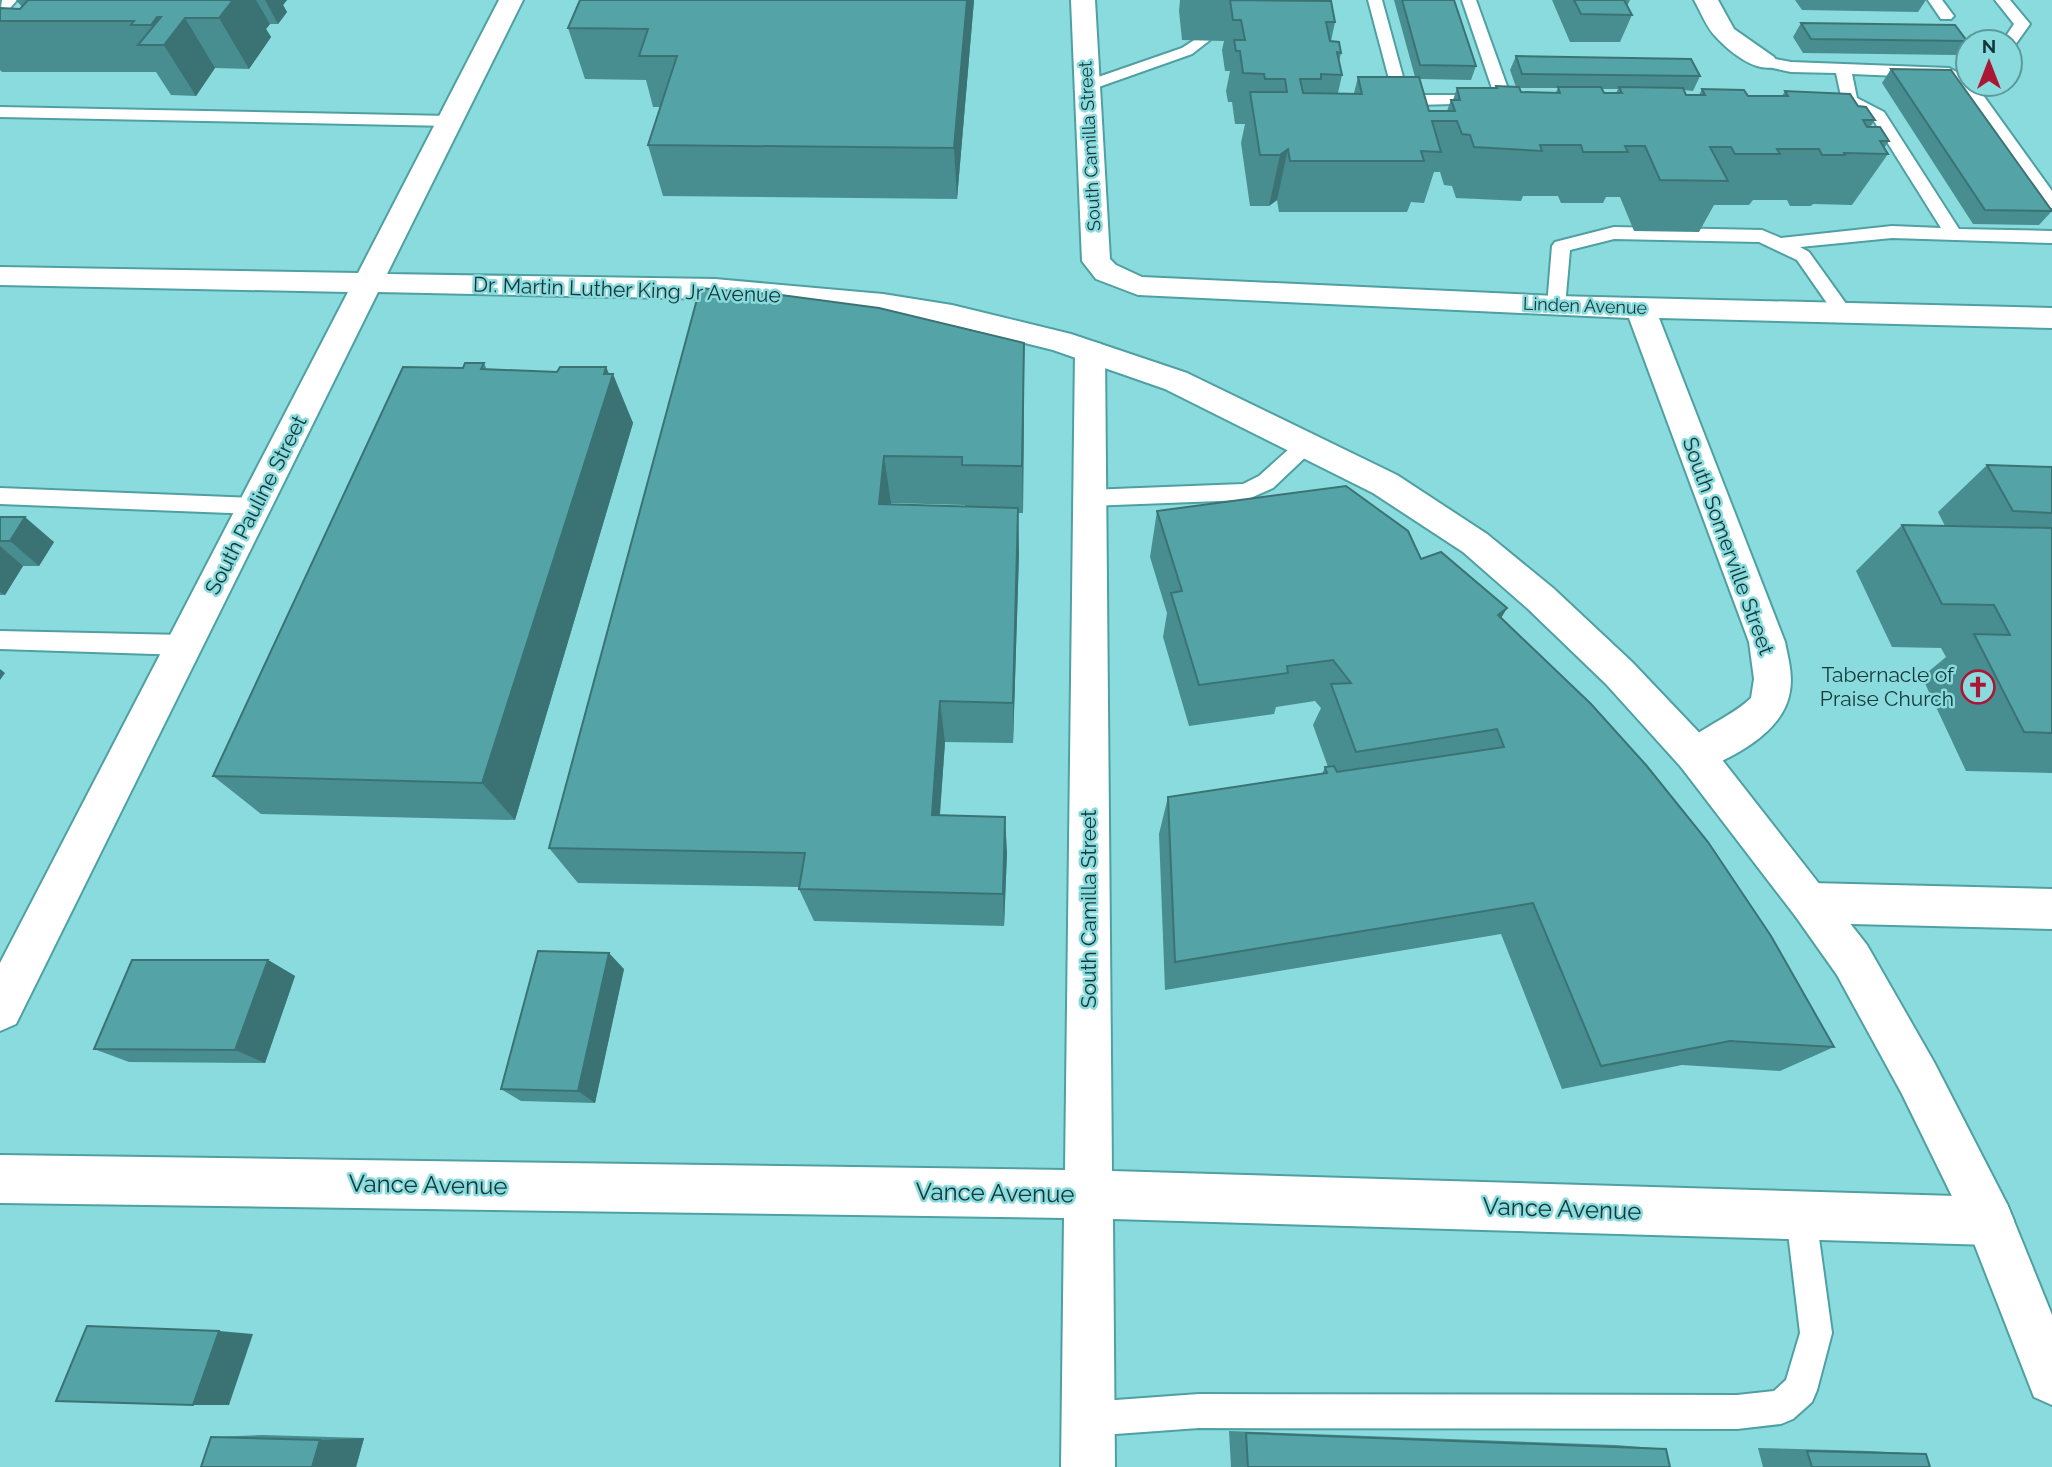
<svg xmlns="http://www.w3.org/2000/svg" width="2052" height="1467" font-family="Raleway,sans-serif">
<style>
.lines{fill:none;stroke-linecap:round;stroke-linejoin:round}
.service-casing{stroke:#4fa0a3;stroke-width:4}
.minor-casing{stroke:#4fa0a3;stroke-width:4}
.secondary-casing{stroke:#4fa0a3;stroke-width:4}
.service{fill:#fff;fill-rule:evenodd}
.minor{fill:#fff;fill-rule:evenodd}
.secondary{fill:#fff;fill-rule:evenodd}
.wall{fill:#488d90;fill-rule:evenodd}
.shaded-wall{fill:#3b7375}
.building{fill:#54a4a7;stroke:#3b7375;stroke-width:2}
.labels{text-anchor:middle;stroke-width:5;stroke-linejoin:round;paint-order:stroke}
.far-street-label{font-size:18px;fill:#153739;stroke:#8adbdd}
.street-label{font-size:21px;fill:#153739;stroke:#8adbdd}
.poi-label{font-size:21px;fill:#153739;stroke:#8adbdd;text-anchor:end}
.near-street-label{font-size:24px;fill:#153739;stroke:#8adbdd}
</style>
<rect width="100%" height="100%" fill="#8adbdd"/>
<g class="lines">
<defs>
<g id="service">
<polygon points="2,0 17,0 5,14 0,15"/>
<polygon points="1368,0 1382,0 1406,88 1419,95 1484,95 1492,100 1490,103 1416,105 1393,94"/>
<polygon points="1462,0 1476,0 1512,100 1510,103 1498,103 1496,100"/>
<polygon points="1928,0 1942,0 1954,16 1951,19 1941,19"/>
<polygon points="1995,0 2010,0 2030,24 2015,45 2010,47 2010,42 2002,42 2014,24"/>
<polygon points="1202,35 1210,40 1192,54 1093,89 1087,91 1079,86 1081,83 1182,48"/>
<polygon points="1765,57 1791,62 1949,68 1968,78 1968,84 1975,84 2052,191 2052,208 2046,207 1961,87 1945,78 1852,74 1857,98 1884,112 1959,229 2052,231 2052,243 1892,238 1800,247 1809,252 1852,312 1850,316 1836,316 1797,260 1759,242 1614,239 1570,250 1565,306 1563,310 1549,310 1547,306 1552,246 1555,242 1614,227 1762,230 1781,238 1892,226 1941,228 1872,118 1847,105 1825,108 1817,103 1819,100 1841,96 1836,73 1791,72 1759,65 1757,62"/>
<polygon points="0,107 450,116 458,121 450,126 0,117"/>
<polygon points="1306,438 1313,440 1316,445 1313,450 1273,488 1246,500 1088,506 1080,504 1077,498 1080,492 1088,490 1243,484 1259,476 1299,440"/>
<polygon points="0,488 255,498 263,500 266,506 263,512 255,514 0,504"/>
<polygon points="0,631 184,635 192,638 196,645 192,652 184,655 0,649"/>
<polygon points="1801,1201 1812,1205 1816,1216 1832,1333 1817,1390 1812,1402 1793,1419 1781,1424 1737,1429 1199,1428 1088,1436 1076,1431 1071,1419 1076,1407 1088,1402 1199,1394 1737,1395 1774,1391 1786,1380 1800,1333 1786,1216 1790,1205"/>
</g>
<g id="minor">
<path d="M1071 0H1095L1110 259 1116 265 1142 277 1556 296 2052 308V328L1659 318 1785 642C1788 658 1793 674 1790 691 1784 733 1731 759 1695 772L1681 767 1676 755C1686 733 1730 719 1751 698L1754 679 1749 642 1629 318 1138 295 1096 279 1082 261Z"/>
<path d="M1694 0H1718L1734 29 1774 57 1777 62 1774 67C1755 72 1730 52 1717 38 1707 29 1701 12 1694 0Z"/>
<polygon points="1090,341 1101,344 1105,351 1112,1171 1990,1197 2007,1204 2014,1221 2007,1238 1990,1245 1113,1219 1115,1467 1061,1467 1064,1218 0,1203 0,1155 1065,1170 1075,351 1079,344"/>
<polygon points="1811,883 2052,889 2052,929 1811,923 1796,917 1790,903 1796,889"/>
</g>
<polygon id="secondary" points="499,0 523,0 387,274 715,279 883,294 952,305 1071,334 1187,373 1397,475 1487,534 1553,588 1632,662 1709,743 1867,945 1934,1062 2007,1204 2052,1315 2052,1405 2034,1397 1970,1233 1902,1094 1837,975 1796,917 1681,767 1606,684 1527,608 1463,552 1373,493 1165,389 1053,350 952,325 883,314 715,299 378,292 16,1024 0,1031 0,963 348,292 0,285 0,267 358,273"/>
</defs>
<use href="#service" class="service-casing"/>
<use href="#minor" class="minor-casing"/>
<use href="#secondary" class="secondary-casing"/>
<use href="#service" class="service"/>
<use href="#minor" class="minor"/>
<use href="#secondary" class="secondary"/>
</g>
<g class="wall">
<polygon points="16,0 287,0 283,5 287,12 278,24 270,24 266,29 271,37 249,69 215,68 196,96 171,95 156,72 2,72 0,70 0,8 20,9 22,7"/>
<polygon points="580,0 974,0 957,199 663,196 648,145 661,107 653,107 646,80 585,79 568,28"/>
<path d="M1180 0H1329L1335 22 1331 41 1341 53 1339 62 1342 75 1338 93H1354L1358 77H1415L1394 0H1454L1476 66 1471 80 1420 79 1429 111H1447L1451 100H1453L1457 88H1495L1496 86 1516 87 1510 70 1516 56 1700 76 1693 91 1684 90 1686 95H1699L1702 89 1748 96H1782L1785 91 1858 106 1875 120 1870 127 1889 141 1884 148 1888 154 1852 205 1813 204 1811 206H1790L1787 200H1753L1749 205H1714L1699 232 1634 231 1620 197H1606L1603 203H1561L1558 196H1523L1521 201 1456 198 1452 186 1444 185 1440 172H1434L1424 203 1411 202 1407 212H1279L1277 200 1269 206H1250L1241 143 1245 124H1235L1232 102H1228L1226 91 1230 71H1225L1222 50 1224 41 1182 40 1179 11ZM1519 88H1558L1556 92H1521ZM1602 89H1618L1616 93H1604Z"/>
<polygon points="1552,0 1630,0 1627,6 1632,15 1620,42 1570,42"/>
<polygon points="1795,0 1926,0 1918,12 1802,10"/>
<polygon points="1801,23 1967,41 1957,55 1803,53 1793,37"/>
<polygon points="1891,69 2052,211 2039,225 1973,224 1882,83"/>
<path d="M700 288 1024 392 1023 513H1018L1019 554 1013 743 945 742 940 815 1007 852 1004 926 814 921 799 889 800 887 578 883 549 848ZM891 503 965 505V506L891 504Z"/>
<polygon points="484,363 487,370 557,372 606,367 633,423 515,820 261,814 213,776 463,368"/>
<polygon points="1987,465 2052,467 2052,773 1966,771 1922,677 1946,657 1941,648 1892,647 1856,571 1902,525 1945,526 1938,512"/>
<polygon points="1157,511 1421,559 1507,608 1501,618 1834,1047 1780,1071 1682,1065 1562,1089 1501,934 1165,990 1159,834 1168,797 1322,774 1325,767 1328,767 1313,725 1321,708 1315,701 1276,707 1274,714 1189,726 1163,637 1167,613 1150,557"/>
<polygon points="0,517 54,542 39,566 23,566 5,595 0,595"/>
<polygon points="268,960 295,976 265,1063 129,1062 94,1049"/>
<polygon points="624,969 595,1103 521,1101 501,1089"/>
<polygon points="1229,1431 1616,1445 1666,1449 1670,1467 1231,1467"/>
<polygon points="262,1435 364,1438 356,1467 211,1437"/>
<polygon points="1758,1448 1869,1451 1926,1454 1930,1467 1763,1467"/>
</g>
<g class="shaded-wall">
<polygon points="233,0 256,0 270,24 266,29 271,37 249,69 219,18"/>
<polygon points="265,0 287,0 283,5 287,12 278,24"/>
<polygon points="967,0 974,0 957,199 954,148"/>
<polygon points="157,17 170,37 185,18 215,68 196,96 151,25"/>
<polygon points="1288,149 1277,200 1269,206 1280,155"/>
<polygon points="1024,343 1024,392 1023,513 1022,466"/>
<polygon points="606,367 611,380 613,374 633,423 515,820 482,783"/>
<polygon points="884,456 891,503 886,550 879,504"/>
<polygon points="1018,508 1019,554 1013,743 1013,703"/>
<polygon points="25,517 54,542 39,566 10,541"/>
<polygon points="0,546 23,566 5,595 0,592"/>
<polygon points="1507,608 1481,651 1498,615"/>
<polygon points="0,669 5,673 0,680"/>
<polygon points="940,701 945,742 937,850 932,815"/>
<polygon points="1005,817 1007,852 1004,926 1003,894"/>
<polygon points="609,953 624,969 595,1103 578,1091"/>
<polygon points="268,960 295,976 265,1063 235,1050"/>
<polygon points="219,1331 253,1334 229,1405 193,1405"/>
<polygon points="364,1438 356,1467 312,1467 320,1440"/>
</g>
<g class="building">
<polygon points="28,0 233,0 219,18 185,18 164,45 138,45 161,17 157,17 151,25 131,25 134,21 0,21 0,8 20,9"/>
<polygon points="580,0 967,0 954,148 648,145 677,56 639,56 648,29 568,28"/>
<polygon points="1230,0 1331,1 1335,22 1326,22 1330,41 1339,42 1341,53 1337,52 1342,75 1321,74 1321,79 1300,79 1303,93 1362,94 1358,77 1419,77 1429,111 1455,111 1451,100 1460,100 1457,88 1497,88 1496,86 1519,87 1521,92 1560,93 1558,87 1601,87 1604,93 1622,93 1619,87 1683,88 1686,95 1705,95 1702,89 1744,90 1748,96 1788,96 1785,91 1850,94 1858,106 1866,107 1875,120 1863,120 1867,127 1880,127 1889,141 1880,141 1888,154 1844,153 1845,155 1822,155 1819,149 1777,149 1780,154 1735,154 1731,147 1710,147 1728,181 1660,180 1645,146 1625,146 1628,152 1583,152 1581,145 1540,145 1542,151 1474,147 1470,135 1462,134 1457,121 1432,121 1441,152 1421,151 1424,161 1290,161 1288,149 1280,155 1260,155 1250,92 1287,92 1285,79 1265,79 1264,74 1243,73 1240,51 1236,51 1234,40 1245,40 1241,20 1233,20"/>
<polygon points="1402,0 1454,0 1476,66 1420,65"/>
<polygon points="1574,0 1624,0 1632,15 1581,14"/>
<polygon points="1801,23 1955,25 1967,41 1811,39"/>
<polygon points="1516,56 1691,59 1700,76 1522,74"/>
<polygon points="1891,69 1951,70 2052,211 1985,210"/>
<polygon points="700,288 781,295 879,308 1024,343 1022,466 962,465 962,457 884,456 879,504 1018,508 1013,703 940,701 932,815 1005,817 1003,894 799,889 805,853 549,848"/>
<polygon points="465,363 484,363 481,369 557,372 560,367 606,367 604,374 613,374 482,783 213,776 403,367 463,368"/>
<polygon points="1987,465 2052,467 2052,513 2013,511"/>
<polygon points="1346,486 1408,531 1421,559 1441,552 1507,608 1498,615 1591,704 1646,765 1708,842 1771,936 1834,1047 1730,1041 1601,1066 1533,903 1175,962 1168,797 1327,773 1325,767 1334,766 1337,772 1504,747 1497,729 1356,752 1331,684 1351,683 1333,660 1287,666 1288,673 1199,685 1171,593 1182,591 1157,511"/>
<polygon points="0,517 25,517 10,541 0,541"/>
<polygon points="1902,525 2052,528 2052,733 2024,732 1974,634 2010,635 1994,605 1942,604"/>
<polygon points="538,951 609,953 578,1091 501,1089"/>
<polygon points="132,960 268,960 235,1050 94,1049"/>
<polygon points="87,1326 219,1331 193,1405 56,1401"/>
<polygon points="1246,1433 1666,1449 1670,1467 1248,1467"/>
<polygon points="211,1437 320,1440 312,1467 201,1467"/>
<polygon points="1807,1451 1926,1454 1930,1467 1812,1467"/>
</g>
<defs>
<symbol id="church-ring" viewBox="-11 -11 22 22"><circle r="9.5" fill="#8adbdd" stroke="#ab1634" stroke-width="1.5"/><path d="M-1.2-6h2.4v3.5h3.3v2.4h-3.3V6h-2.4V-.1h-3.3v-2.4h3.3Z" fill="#ab1634"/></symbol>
</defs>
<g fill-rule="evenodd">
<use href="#church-ring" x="1959" y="668" width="38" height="38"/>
</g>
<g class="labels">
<g class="far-street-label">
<text transform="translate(1090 146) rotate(-93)" y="6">South Camilla Street</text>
<text transform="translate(1585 306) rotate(2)" y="6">Linden Avenue</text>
</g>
<g class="street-label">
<text transform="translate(627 290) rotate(2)" y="7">Dr. Martin Luther King Jr Avenue</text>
<text transform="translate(256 505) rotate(-63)" y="7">South Pauline Street</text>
<text transform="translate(1728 546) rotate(70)" y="7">South Somerville Street</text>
<text transform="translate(1089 909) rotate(-90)" y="7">South Camilla Street</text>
</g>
<g class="poi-label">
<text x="1954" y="682">Tabernacle of<tspan x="1954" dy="24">Praise Church</tspan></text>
</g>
<g class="near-street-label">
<text transform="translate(428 1185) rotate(1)" y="8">Vance Avenue</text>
<text transform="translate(995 1193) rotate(1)" y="8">Vance Avenue</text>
<text transform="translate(1562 1209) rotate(2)" y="8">Vance Avenue</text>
</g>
</g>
<g transform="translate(1989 63)"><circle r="33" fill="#8adbdd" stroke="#5b999b" stroke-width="2"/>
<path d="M0-5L12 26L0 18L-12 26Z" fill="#ab1634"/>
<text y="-10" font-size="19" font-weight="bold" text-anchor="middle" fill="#153739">N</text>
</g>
</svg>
